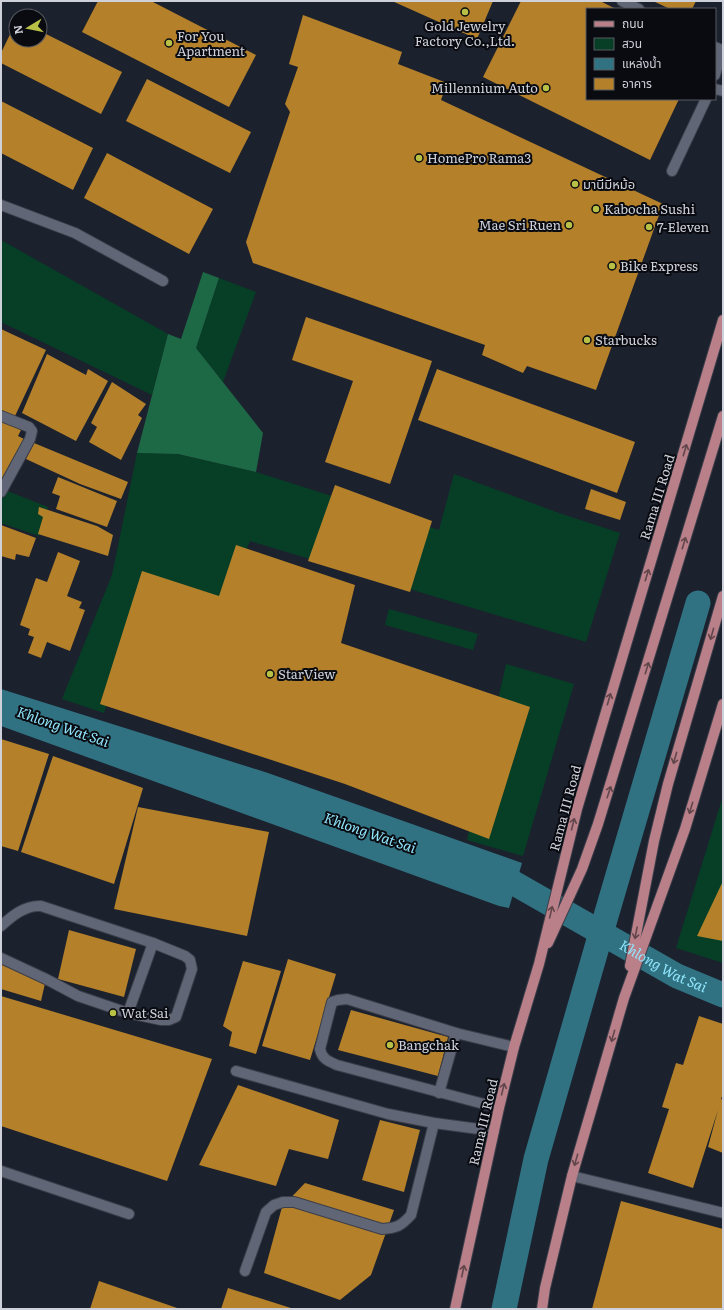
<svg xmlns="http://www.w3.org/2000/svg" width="724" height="1310" font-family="Literata,'Noto Sans Thai',serif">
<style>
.green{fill:#063f26}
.forest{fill:#1e6945}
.water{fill:#307282}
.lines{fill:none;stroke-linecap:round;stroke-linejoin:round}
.canal{stroke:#307282;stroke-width:25}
.building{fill:#b4812a}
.service-casing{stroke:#3b3e49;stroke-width:12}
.minor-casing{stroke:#3b3e49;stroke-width:12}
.primary-casing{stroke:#3b3e49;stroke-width:12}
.service{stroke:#616676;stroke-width:10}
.minor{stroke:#616676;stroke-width:10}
.primary{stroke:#ba8089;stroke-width:10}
.oneway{stroke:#62464c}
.poi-dot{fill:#b9c046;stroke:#090b10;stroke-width:1.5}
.labels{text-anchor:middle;stroke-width:4;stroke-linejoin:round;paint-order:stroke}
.poi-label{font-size:13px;fill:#ced1da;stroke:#090b10;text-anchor:start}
.street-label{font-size:13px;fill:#ced1da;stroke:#090b10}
.water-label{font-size:14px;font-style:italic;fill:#91e6fd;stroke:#090b10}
</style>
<rect width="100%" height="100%" fill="#1c212e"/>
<g class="green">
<polygon points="1,240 168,334 152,395 1,322"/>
<polygon points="219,278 256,292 223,382 196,348"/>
<polygon points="137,453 178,454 256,472 439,530 454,474 559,513 620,533 586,642 250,541 223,605 146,584 104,713 62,699 112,575"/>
<polygon points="5,490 48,507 39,536 1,523 1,498"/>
<polygon points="389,609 478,634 473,650 385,625"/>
<polygon points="506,664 574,684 523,856 467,840"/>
<polygon points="723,796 723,963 676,948"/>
</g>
<polygon class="forest" points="203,272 219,278 196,348 263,433 256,472 178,454 137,453 168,334 181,339"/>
<polygon class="water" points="1,689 268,773 522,863 509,908 499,906 1,726"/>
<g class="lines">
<g class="canal">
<path id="s1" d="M484 872 512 882 677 976 723 995"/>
<polyline points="504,1309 536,1159 601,933 698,603"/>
</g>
</g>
<g class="building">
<polygon points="98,1 151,1 256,55 229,107 82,32"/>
<polygon points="392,1 493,1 477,39"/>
<polygon points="521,1 600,1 616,9 587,9 587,99 679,99 650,160 483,77"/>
<polygon points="653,1 696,1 692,9 670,9"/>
<polygon points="303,15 402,52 398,64 447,83 441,100 663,204 596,390 527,366 523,373 482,355 485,345 253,263 246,242 290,112 285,104 298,67 289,64"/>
<polygon points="16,22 16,40 40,40 40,31 122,72 101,114 1,63 1,53"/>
<polygon points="147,79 251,132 230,173 126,121"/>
<polygon points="1,101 93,148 73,190 1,153"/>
<polygon points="107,153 213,209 189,254 84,198"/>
<polygon points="306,317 432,361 390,484 325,462 353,381 292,360"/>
<polygon points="1,329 46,350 15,416 1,410"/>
<polygon points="47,354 86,375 88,369 108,381 76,441 22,413"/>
<polygon points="437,369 635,442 617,493 418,420"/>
<polygon points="112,382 146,404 138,415 142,418 121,460 89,442 97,427 91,423"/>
<polygon points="1,420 21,430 18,436 24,439 1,484"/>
<polygon points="34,443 128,482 121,499 80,484 26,459"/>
<polygon points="58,477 117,501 107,527 56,509 60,496 52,493"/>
<polygon points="335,485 432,521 410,592 308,561"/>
<polygon points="591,489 626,502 620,520 585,509"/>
<polygon points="39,507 97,526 113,535 108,556 38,534 43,517 38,514"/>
<polygon points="1,525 36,538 29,557 16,554 15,560 1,556"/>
<polygon points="236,545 355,585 341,643 530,707 489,839 345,784 100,704 142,571 219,596"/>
<polygon points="58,552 80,561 67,596 82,602 79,608 85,610 70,651 47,642 41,658 28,653 34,637 28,635 30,629 20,625 36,578 47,582"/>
<polygon points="1,739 49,754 18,851 1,846"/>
<polygon points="53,756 143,788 114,884 21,852"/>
<polygon points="138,807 269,832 247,936 114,909"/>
<polygon points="723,881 723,941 697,936"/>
<polygon points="69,930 136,949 124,997 58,979"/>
<polygon points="288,959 336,974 310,1060 262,1046"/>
<polygon points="243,961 281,971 256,1054 229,1046 232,1032 223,1026"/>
<polygon points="1,963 46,979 41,1001 1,989"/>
<polygon points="1,996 212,1059 167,1181 1,1126"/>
<polygon points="351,1010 448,1037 438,1076 338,1050"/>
<polygon points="699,1016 723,1024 723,1094 721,1099 723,1100 723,1153 708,1147 718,1110 693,1188 648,1173 669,1109 662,1107 676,1063 683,1065"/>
<polygon points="238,1085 339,1120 328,1159 289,1149 276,1186 199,1165"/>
<polygon points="380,1120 420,1130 404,1192 362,1180"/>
<polygon points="305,1183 394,1210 371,1275 340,1300 264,1273 282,1207"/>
<polygon points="621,1201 723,1229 723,1309 592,1309"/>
<polygon points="99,1281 180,1309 90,1309"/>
<polygon points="228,1288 294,1309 221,1309"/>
</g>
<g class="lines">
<defs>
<g id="service">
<polyline points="622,1 639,9"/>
<polyline points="715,47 722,50 715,75"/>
<polyline points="715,89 723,91"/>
<polyline points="672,171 706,99"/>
<polyline points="1,205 75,233 163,281"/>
<path d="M1 926C12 916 25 905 41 906L153 943 185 956 190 960 192 969 176 1017 169 1020H161L128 1013 78 996 46 979 1 958"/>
<polyline points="128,1013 153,943"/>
<polyline points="236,1071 388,1114 434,1123 494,1131"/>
<polyline points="439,1093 456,1033"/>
<path d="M499 1108 337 1065C328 1061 322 1059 320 1049L332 1002 338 1000 347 999 456 1033 514 1047"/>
<polyline points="1,1171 129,1214"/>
<polyline points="572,1176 723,1213"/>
<path d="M245 1271 266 1212 274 1205 283 1202H294L382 1229C397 1228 401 1226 411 1215L434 1123"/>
</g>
<polyline id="minor" points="1,416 29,427 32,431 30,439 1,492"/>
<g id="primary">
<polyline points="548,943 582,869 598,824 723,416"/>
<polyline points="630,966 654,841 668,784 723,596"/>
<polyline points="455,1309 499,1108 514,1047 539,964 577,809 723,320"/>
<polyline points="542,1309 545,1288 572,1176 624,998 685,829 723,704"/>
</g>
</defs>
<use href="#service" class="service-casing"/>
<use href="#minor" class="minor-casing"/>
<use href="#primary" class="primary-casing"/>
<use href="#service" class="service"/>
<use href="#minor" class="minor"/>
<use href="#primary" class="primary"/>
</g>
<defs><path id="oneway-shaft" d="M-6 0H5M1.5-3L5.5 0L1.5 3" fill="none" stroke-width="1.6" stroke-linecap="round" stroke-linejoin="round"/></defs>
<g class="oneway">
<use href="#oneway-shaft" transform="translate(685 450) rotate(-73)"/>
<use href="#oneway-shaft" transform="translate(684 543) rotate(-73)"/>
<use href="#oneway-shaft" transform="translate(647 575) rotate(-73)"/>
<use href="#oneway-shaft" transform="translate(712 634) rotate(106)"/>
<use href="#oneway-shaft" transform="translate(647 668) rotate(-73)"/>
<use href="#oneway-shaft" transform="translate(609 699) rotate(-74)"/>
<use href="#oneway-shaft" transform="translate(675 758) rotate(106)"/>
<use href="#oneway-shaft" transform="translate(609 792) rotate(-72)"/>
<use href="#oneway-shaft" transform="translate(691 808) rotate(107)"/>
<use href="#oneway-shaft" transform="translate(573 824) rotate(-76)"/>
<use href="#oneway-shaft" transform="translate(551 912) rotate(-77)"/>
<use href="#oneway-shaft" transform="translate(636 933) rotate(101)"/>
<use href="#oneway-shaft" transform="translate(613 1036) rotate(106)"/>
<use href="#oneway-shaft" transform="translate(503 1089) rotate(-76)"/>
<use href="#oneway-shaft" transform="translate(576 1160) rotate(106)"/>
<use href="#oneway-shaft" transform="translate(463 1271) rotate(-78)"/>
</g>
<g class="poi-dot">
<circle cx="465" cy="12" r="4"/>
<circle cx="169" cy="43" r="4"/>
<circle cx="546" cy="88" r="4"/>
<circle cx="419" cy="158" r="4"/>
<circle cx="575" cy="184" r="4"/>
<circle cx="596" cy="209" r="4"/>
<circle cx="569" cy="225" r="4"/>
<circle cx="649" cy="227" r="4"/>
<circle cx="612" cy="266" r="4"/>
<circle cx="587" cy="340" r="4"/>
<circle cx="270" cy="674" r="4"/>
<circle cx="113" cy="1013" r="4"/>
<circle cx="390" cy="1045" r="4"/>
</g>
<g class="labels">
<g class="poi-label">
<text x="465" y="31" text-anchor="middle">Gold Jewelry<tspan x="465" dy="15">Factory Co.,Ltd.</tspan></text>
<text x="177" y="41">For You<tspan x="177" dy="15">Apartment</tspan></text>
<text x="538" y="93" text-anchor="end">Millennium Auto</text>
<text x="427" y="163">HomePro Rama3</text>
<text x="583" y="189">มานีมีหม้อ</text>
<text x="604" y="214">Kabocha Sushi</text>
<text x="561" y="230" text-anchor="end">Mae Sri Ruen</text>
<text x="657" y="232">7-Eleven</text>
<text x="620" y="271">Bike Express</text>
<text x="595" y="345">Starbucks</text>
<text x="278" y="679">StarView</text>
<text x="121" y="1018">Wat Sai</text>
<text x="398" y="1050">Bangchak</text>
</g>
<g class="street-label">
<text transform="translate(657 497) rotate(-73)" y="5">Rama III Road</text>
<text transform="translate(565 808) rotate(-75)" y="5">Rama III Road</text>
<text transform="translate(483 1122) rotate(-77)" y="5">Rama III Road</text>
</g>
<g class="water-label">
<text transform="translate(63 727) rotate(19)" y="5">Khlong Wat Sai</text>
<text transform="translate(370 833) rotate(19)" y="5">Khlong Wat Sai</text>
<text dy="5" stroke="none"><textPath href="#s1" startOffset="203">Khlong Wat Sai</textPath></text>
</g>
</g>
<rect width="724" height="1310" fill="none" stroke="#ced1da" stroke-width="4"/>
<rect x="586" y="8" width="130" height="92" fill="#090b10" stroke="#585a61"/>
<rect x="594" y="21" width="20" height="6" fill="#ba8089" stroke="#585a61"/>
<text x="622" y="28" font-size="12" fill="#ced1da">ถนน</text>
<rect x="594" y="38" width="20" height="12" fill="#063f26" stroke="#585a61"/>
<text x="622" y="48" font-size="12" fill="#ced1da">สวน</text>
<rect x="594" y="58" width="20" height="12" fill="#307282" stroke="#585a61"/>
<text x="622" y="68" font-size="12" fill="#ced1da">แหล่งน้ำ</text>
<rect x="594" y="78" width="20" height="12" fill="#b4812a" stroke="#585a61"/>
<text x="622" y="88" font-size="12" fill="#ced1da">อาคาร</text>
<g transform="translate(28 28) rotate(260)"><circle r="19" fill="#090b10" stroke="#585a61"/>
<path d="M0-3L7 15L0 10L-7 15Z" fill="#b9c046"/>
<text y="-6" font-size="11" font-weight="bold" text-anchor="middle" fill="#ced1da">N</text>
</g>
</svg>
